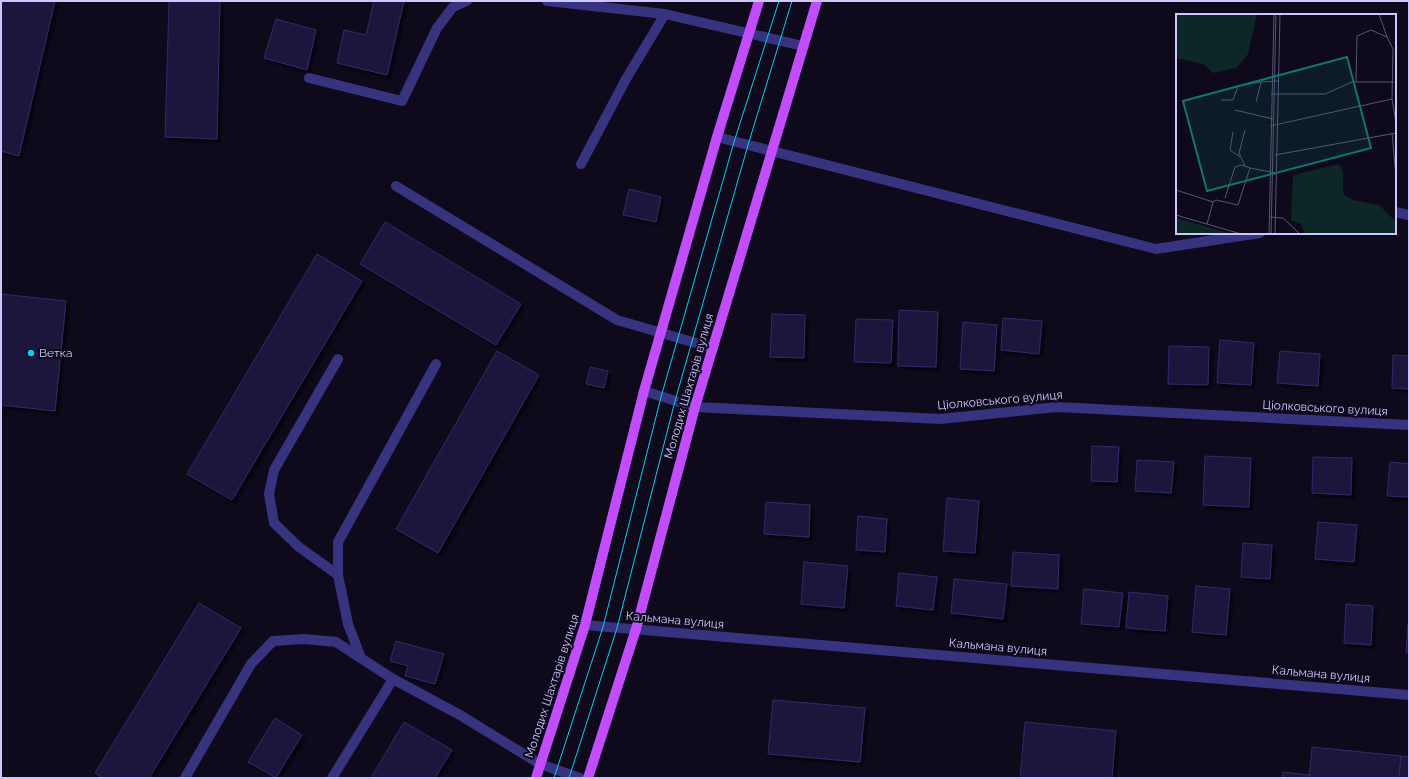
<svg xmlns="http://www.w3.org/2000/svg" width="1410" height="779" font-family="Raleway,sans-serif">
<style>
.building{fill:#1f163e;stroke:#36276b;filter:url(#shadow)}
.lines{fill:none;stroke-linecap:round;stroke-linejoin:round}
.minor{stroke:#38337e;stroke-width:10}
.major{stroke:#c14dff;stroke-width:10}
.tram{stroke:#00d2f1;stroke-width:1}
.poi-dot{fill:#00d2f1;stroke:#0e0a1c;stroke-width:1.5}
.labels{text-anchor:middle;stroke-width:4;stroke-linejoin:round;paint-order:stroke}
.poi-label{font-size:12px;fill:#cec6ff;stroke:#0e0a1c;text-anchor:start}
.street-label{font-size:12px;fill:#cec6ff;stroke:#0e0a1c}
.inset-road{fill:none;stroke:#5b5577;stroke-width:1}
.view{fill:#0f766e;fill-opacity:0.15;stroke:#0f766e;stroke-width:2}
.inset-edge{fill:none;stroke:#cec6ff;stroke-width:2}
</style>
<defs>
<filter id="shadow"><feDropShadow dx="3.5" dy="3.5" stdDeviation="1" flood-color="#0009"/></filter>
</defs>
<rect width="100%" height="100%" fill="#0e0a1c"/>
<g class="building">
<polygon points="1,1 55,1 19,156 1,151"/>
<polygon points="169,1 220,1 217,139 165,137"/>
<polygon points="374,1 404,1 387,75 337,63 344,30 366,35"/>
<polygon points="276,19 316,30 307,70 264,58"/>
<polygon points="629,189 661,197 656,222 623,215"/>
<polygon points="385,222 521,304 496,345 360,264"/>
<polygon points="317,254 362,281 232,500 187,474"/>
<polygon points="1,294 66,301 55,411 1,405"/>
<polygon points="899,310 938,312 936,367 898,366"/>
<polygon points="772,314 805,315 804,358 770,357"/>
<polygon points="1003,318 1042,321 1039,354 1001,350"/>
<polygon points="856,319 893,320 891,363 854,362"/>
<polygon points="963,322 997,325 994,371 960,369"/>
<polygon points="1220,340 1254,343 1251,385 1217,383"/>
<polygon points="1169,346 1209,347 1208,385 1168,384"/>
<polygon points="497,351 539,375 438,553 396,529"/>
<polygon points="1280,351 1320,354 1318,386 1277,383"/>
<polygon points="1393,355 1409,356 1409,389 1392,388"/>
<polygon points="590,367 608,371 604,388 586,384"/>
<polygon points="1092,446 1119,447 1117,482 1091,481"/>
<polygon points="1205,456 1251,458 1249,507 1203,505"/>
<polygon points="1313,457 1352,458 1351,495 1312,493"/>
<polygon points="1137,460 1174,462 1171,493 1135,491"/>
<polygon points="1390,462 1409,464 1409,497 1387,496"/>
<polygon points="947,498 979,501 975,553 943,551"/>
<polygon points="766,502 810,505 809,537 764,534"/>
<polygon points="858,516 887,519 885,552 856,550"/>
<polygon points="1318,522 1357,525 1354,562 1315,559"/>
<polygon points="1243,543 1272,545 1270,579 1241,577"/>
<polygon points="1013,552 1059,555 1058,589 1011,586"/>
<polygon points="804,562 848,566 844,608 801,604"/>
<polygon points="899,573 937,577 933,610 896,606"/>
<polygon points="954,579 1007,584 1003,619 951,613"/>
<polygon points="1196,586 1230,589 1226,635 1192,632"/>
<polygon points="1084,589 1123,593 1119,627 1081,624"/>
<polygon points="1129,592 1168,596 1165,631 1126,628"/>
<polygon points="199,603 241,628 149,778 103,778 95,773"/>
<polygon points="1346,604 1373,606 1371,645 1344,643"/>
<polygon points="1408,623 1409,623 1409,653 1406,653"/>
<polygon points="396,641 444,654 435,684 405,676 408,666 390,661"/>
<polygon points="773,700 865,708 860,762 768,754"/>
<polygon points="275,718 302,735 276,778 248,762"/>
<polygon points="404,722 452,750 435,778 371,778"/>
<polygon points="1025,722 1116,731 1112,778 1020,778"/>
<polygon points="1312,747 1401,756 1399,778 1309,778"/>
<polygon points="1401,756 1409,757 1409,778 1399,778"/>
<polygon points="1283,772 1309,775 1309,778 1283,778"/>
</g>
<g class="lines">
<g class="minor">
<polyline points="547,1 665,14"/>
<polyline points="309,78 402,101 437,28 453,7 467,1"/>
<polyline points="717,137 1156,249 1260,233"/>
<polyline points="581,164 626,79 665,14 803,46"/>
<polyline points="396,186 617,320 713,348"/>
<polyline points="1395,212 1409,215"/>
<polyline points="644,391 695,407 940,419 1057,407 1409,425"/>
<polyline points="338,575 299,547 274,523 269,494 274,470 338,359"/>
<polyline points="585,625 1409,695"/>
<polyline points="361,658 348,624 338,575 338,542 436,364"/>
<polyline points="393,679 460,715 540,764 580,778"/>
<polyline points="185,778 251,664 273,641 304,639 336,642 393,679 332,778"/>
</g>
<g class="major">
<polyline points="536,778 585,625 644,391 717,137 759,1"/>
<polyline points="588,778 636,629 695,407 817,1"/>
</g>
<g class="tram">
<polyline points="554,778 603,627 661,397 734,142 779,1"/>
<polyline points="569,778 617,628 675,401 748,145 792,1"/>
</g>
</g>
<circle class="poi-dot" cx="31" cy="353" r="4"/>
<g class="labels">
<g class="poi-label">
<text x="39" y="357">Ветка</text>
</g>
<g class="street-label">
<text transform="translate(689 386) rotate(-74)" y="4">Молодих Шахтарів вулиця</text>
<text transform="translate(1000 400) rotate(-5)" y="4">Ціолковського вулиця</text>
<text transform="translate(1325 408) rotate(3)" y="4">Ціолковського вулиця</text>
<text transform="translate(675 620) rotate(5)" y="4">Кальмана вулиця</text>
<text transform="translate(998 647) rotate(5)" y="4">Кальмана вулиця</text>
<text transform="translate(1321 674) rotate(5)" y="4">Кальмана вулиця</text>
<text transform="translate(552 686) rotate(-72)" y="4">Молодих Шахтарів вулиця</text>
</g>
</g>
<g transform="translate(1176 14)">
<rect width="220" height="220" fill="#0e0a1c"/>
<path d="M0 0H81L72 40 60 54 37 59 27 50 0 44ZM163 150 167 157V177L169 182 177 186 203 191 220 208V220H129L125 210 115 206 117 161Z" fill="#0d2726"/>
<path d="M0 204 56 220H0Z" fill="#0d2726"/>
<path class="inset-road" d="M203 0 211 23M180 68 181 22 195 16 211 23 217 35 216 85 220 109M95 80H149L176 68H218M45 86H57L62 72 85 68M80 88 85 68 102 67M59 96 97 105M94 112 216 85M69 116 63 139 69 152M57 118 54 136 64 143M216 119 220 163M99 141 220 119M74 154 100 159M0 176 37 188 40 186 62 191 74 154 66 151 59 153 49 184M0 201 65 220M93 203 107 204 124 220M31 210 37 188M93 220 98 0M95 220 100 0M99 220 104 0"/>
<path class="view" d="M171 43 195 134 31 177 7 87Z"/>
<rect width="220" height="220" class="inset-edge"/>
</g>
<rect width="1410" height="779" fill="none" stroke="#cec6ff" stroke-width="4"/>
</svg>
